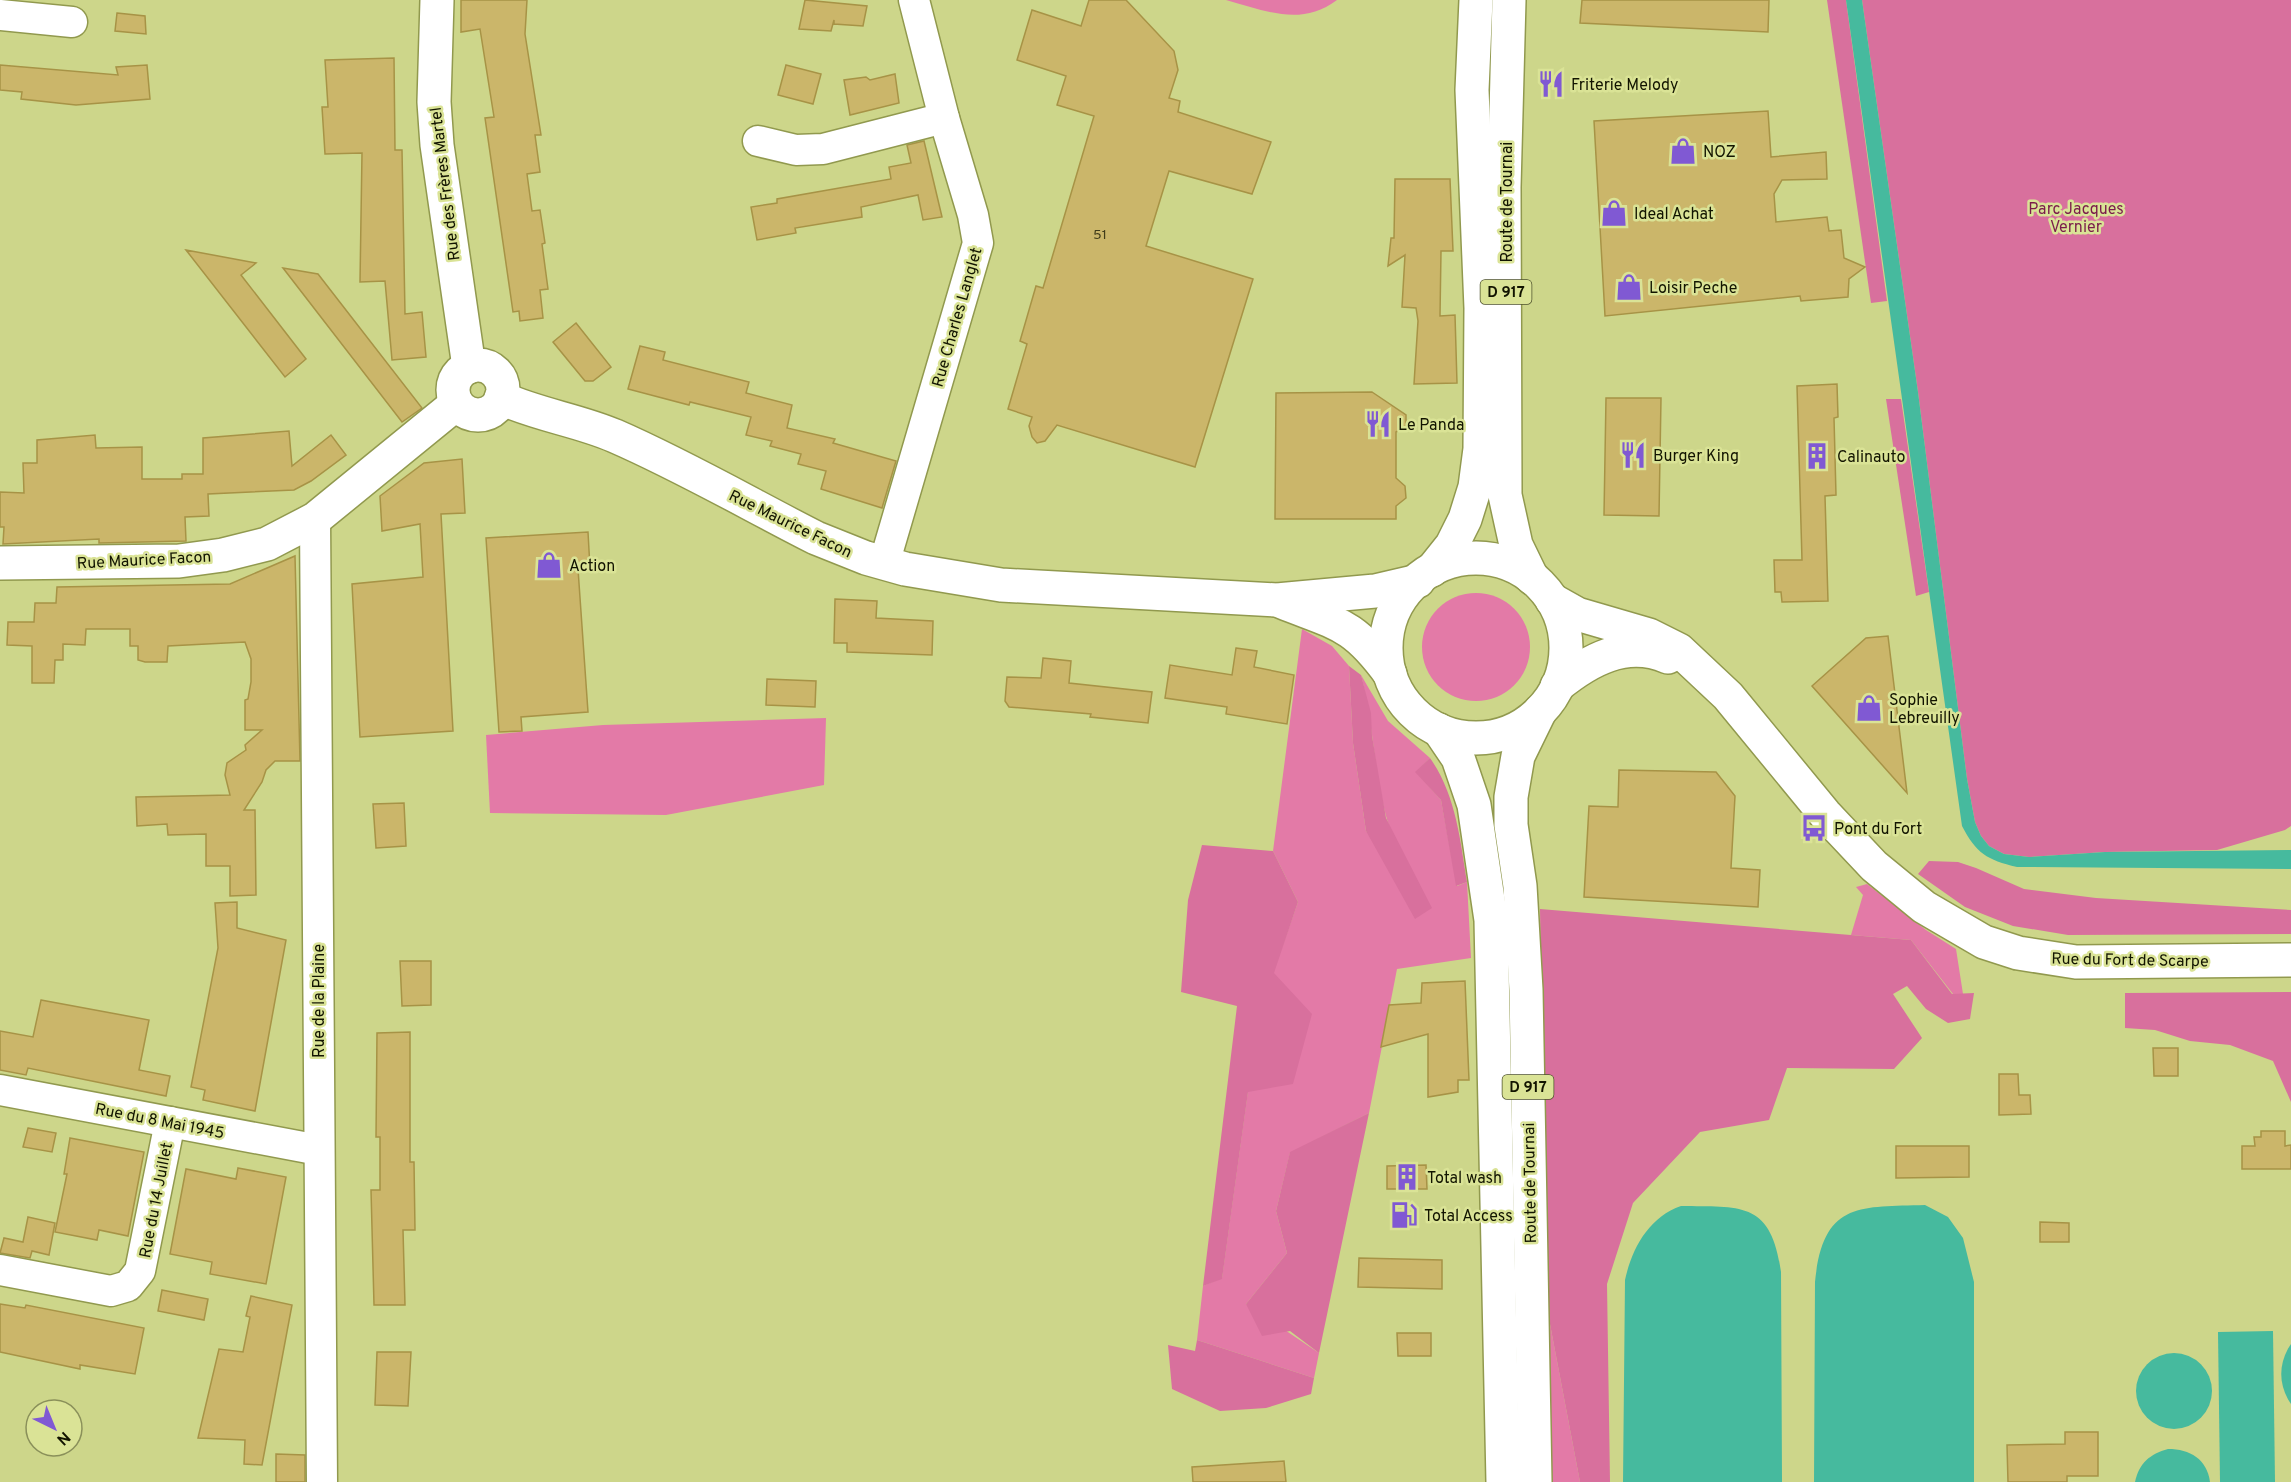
<svg xmlns="http://www.w3.org/2000/svg" width="2291" height="1482" font-family="Overpass,sans-serif">
<style>
.green{fill:#e37aa7}
.forest{fill:#d8709d}
.water{fill:#46ba9e}
.building{fill:#cbb66a;stroke:#a79346;stroke-width:1.5}
.lines{fill:none;stroke-linecap:round;stroke-linejoin:round}
.street-casing{stroke:#91994e;stroke-width:33}
.secondary-casing{stroke:#91994e;stroke-width:36}
.primary-casing{stroke:#91994e;stroke-width:36}
.street{stroke:#fff;stroke-width:30}
.secondary{stroke:#fff;stroke-width:33}
.primary{stroke:#fff;stroke-width:33}
.labels{text-anchor:middle;stroke-width:5;stroke-linejoin:round;paint-order:stroke}
.number-label{font-size:14px;fill:#403c1a}
.shield{fill:#dae396;stroke:#4e522d;stroke-width:1.5}
.shield-label{font-size:15px;font-weight:bold;fill:#121400}
.poi-label{font-size:16px;fill:#121400;stroke:#dae396;text-anchor:start}
.street-label{font-size:16px;fill:#121400;stroke:#dae396}
.park-label{font-size:16px;fill:#7a1c4b;stroke:#dae396}
</style>
<rect width="100%" height="100%" fill="#cdd68a"/>
<g class="green">
<path d="M1226 0H1337C1301 27 1266 11 1226 0Z"/>
<circle cx="1476" cy="647" r="54"/>
<path d="M1302 629 1332 646 1349 666 1353 743 1366 831 1431 908C1419 883 1393 841 1386 816 1374 770 1373 721 1361 675L1388 721 1430 758 1416 772 1441 800 1457 886 1467 882 1471 958 1397 969 1369 1113 1290 1153 1276 1211 1287 1253 1246 1304 1319 1353 1314 1378 1197 1340 1203 1286 1222 1278 1248 1091 1273 973 1298 902 1273 851Z"/>
<polygon points="826,718 824,785 666,815 490,813 486,735 603,725"/>
<polygon points="1867,884 1926,930 1956,949 1963,994 1953,994 1911,940 1851,935 1863,895 1856,887"/>
<polygon points="1546,1303 1580,1482 1550,1482"/>
</g>
<g class="forest">
<polygon points="1827,0 1846,0 1887,301 1871,303"/>
<polygon points="1862,0 2291,0 2291,826 2285,830 2217,850 2105,852 2029,857 2004,854 1989,846 1981,836 1975,822 1967,779 1918,392"/>
<polygon points="1886,399 1901,399 1929,592 1916,596"/>
<polygon points="1349,666 1361,675 1371,713 1372,736 1386,818 1432,908 1415,919 1366,831 1353,743"/>
<path d="M1430 758C1456 795 1460 839 1467 882L1456 886 1441 800 1415 772Z"/>
<polygon points="1202,845 1273,851 1298,902 1274,973 1312,1014 1293,1084 1248,1092 1222,1279 1203,1286 1237,1006 1181,992 1188,900"/>
<polygon points="1929,861 1958,862 1976,868 2024,889 2096,898 2291,910 2291,934 2068,935 2013,926 1965,907 1918,874"/>
<polygon points="1540,909 1911,940 1952,994 1974,993 1970,1019 1948,1023 1926,1009 1907,986 1893,994 1922,1038 1894,1069 1787,1068 1769,1120 1700,1132 1633,1203 1607,1284 1610,1482 1580,1482 1546,1303"/>
<polygon points="2291,992 2291,1102 2273,1061 2230,1045 2190,1041 2155,1030 2125,1028 2125,993"/>
<polygon points="1369,1113 1319,1353 1290,1331 1262,1336 1246,1304 1287,1253 1276,1211 1290,1152"/>
<polygon points="1197,1340 1314,1378 1311,1394 1266,1408 1220,1411 1172,1389 1168,1345 1195,1351"/>
</g>
<g class="water">
<path d="M1846 0H1862L1918 392 1967 779 1975 822 1981 836 1989 846 2004 854 2029 857 2105 852 2291 850V869L2017 867C1987 860 1976 853 1962 826Z"/>
<path d="M1925 1205 1948 1217 1963 1238 1974 1282V1482H1814L1815 1282C1823 1202 1858 1207 1925 1205Z"/>
<path d="M1681 1206C1742 1207 1771 1201 1781 1272L1782 1482H1623L1625 1280C1632 1248 1649 1217 1681 1206Z"/>
<polygon points="2273,1331 2275,1482 2220,1482 2218,1332"/>
<path d="M2291 1344V1404C2278 1385 2278 1363 2291 1344Z"/>
<circle cx="2174" cy="1391" r="38"/>
<path d="M2168 1449C2190 1449 2207 1459 2210 1482H2135C2139 1463 2150 1454 2168 1449Z"/>
</g>
<g class="building">
<polygon points="461,0 527,0 525,34 541,135 535,135 540,172 527,174 532,211 540,210 545,243 542,244 548,289 540,290 543,318 520,321 519,311 513,312 485,118 494,117 480,29 461,32"/>
<polygon points="805,0 867,6 863,26 834,24 834,20 831,31 799,29"/>
<polygon points="1089,0 1126,0 1174,51 1178,70 1169,98 1180,101 1178,112 1271,142 1252,194 1169,171 1146,246 1253,279 1195,467 1057,425 1045,441 1037,443 1032,437 1029,426 1032,417 1008,409 1027,344 1020,341 1036,286 1043,288 1094,116 1057,105 1066,76 1017,60 1032,10 1081,26"/>
<polygon points="1582,0 1769,0 1768,32 1580,23"/>
<polygon points="117,13 145,16 146,34 115,31"/>
<polygon points="394,58 395,150 402,150 405,314 422,312 426,357 392,360 385,281 360,282 362,153 325,154 322,107 328,107 325,60"/>
<polygon points="0,65 118,75 116,67 147,65 150,99 76,105 21,99 22,92 0,90"/>
<polygon points="786,65 821,74 813,104 778,95"/>
<polygon points="895,74 899,103 850,115 844,80 866,77 870,80"/>
<polygon points="1768,111 1771,157 1826,152 1827,179 1782,180 1774,194 1776,222 1827,217 1829,231 1841,230 1844,258 1865,267 1849,279 1848,297 1801,301 1800,296 1605,316 1594,121"/>
<polygon points="924,141 942,217 923,220 918,195 861,207 862,217 795,228 796,233 757,240 751,207 777,203 777,199 891,179 889,167 911,163 907,145"/>
<polygon points="1395,179 1450,179 1453,251 1441,251 1440,316 1455,315 1457,383 1414,384 1418,321 1416,308 1402,307 1405,255 1388,266 1391,238 1394,238"/>
<polygon points="186,250 256,263 241,275 306,359 285,377"/>
<polygon points="283,268 318,274 422,408 402,422"/>
<polygon points="576,323 611,367 593,381 585,381 553,342"/>
<polygon points="640,346 665,352 663,360 749,382 746,393 792,405 787,428 835,439 833,443 896,461 882,508 821,489 826,471 798,464 801,454 770,446 772,441 746,435 751,417 690,402 689,405 628,389"/>
<polygon points="1837,384 1838,417 1834,418 1836,495 1825,496 1828,601 1782,602 1781,592 1775,592 1774,560 1802,560 1797,386"/>
<polygon points="1372,392 1406,415 1406,426 1396,432 1396,478 1405,486 1406,498 1396,506 1396,519 1275,519 1276,393"/>
<polygon points="1606,398 1661,398 1659,516 1604,515"/>
<polygon points="289,431 292,466 331,435 346,455 311,481 294,490 208,494 209,516 185,517 186,541 99,543 99,539 3,544 4,527 0,527 0,492 24,493 23,463 37,463 37,440 95,435 96,448 142,447 142,479 182,479 182,474 203,474 203,438"/>
<polygon points="462,459 465,513 441,514 453,731 360,737 352,584 423,577 420,524 382,531 380,496 424,463"/>
<polygon points="588,532 590,568 578,569 588,712 521,717 522,731 499,732 486,538"/>
<polygon points="295,556 300,761 275,761 266,770 262,782 244,810 255,810 256,895 230,896 230,866 206,866 206,834 168,835 167,824 137,826 136,797 230,795 225,775 227,763 246,750 245,745 262,730 245,730 245,700 248,699 251,682 251,659 245,642 168,646 167,662 145,662 138,660 138,646 130,646 130,629 86,629 85,645 63,644 63,660 55,660 54,683 32,683 32,646 7,645 8,622 34,622 35,603 56,603 57,587 230,584"/>
<polygon points="835,599 877,601 876,618 933,621 932,655 847,652 847,643 834,643"/>
<polygon points="1888,636 1907,793 1812,686 1866,638"/>
<polygon points="1236,648 1257,651 1254,667 1294,675 1287,724 1226,714 1227,707 1165,698 1170,665 1232,675"/>
<polygon points="1043,658 1071,661 1069,683 1152,692 1148,723 1090,717 1091,714 1009,707 1005,701 1007,677 1041,678"/>
<polygon points="767,679 816,681 815,707 766,705"/>
<polygon points="1619,770 1716,772 1735,796 1731,868 1760,870 1758,907 1584,897 1589,806 1618,807"/>
<polygon points="404,803 406,846 376,848 373,804"/>
<polygon points="237,902 237,928 286,940 255,1111 203,1100 205,1090 191,1087 218,948 215,903"/>
<polygon points="400,961 431,961 431,1005 402,1006"/>
<polygon points="1465,981 1469,1080 1458,1080 1458,1092 1428,1097 1428,1034 1381,1047 1389,1005 1421,1003 1422,983"/>
<polygon points="41,1000 149,1020 139,1070 170,1076 166,1096 28,1068 26,1075 0,1070 0,1031 33,1037"/>
<polygon points="410,1032 410,1162 414,1162 415,1230 403,1230 405,1305 374,1305 371,1190 380,1190 380,1137 376,1137 377,1033"/>
<polygon points="2153,1048 2178,1048 2178,1076 2154,1076"/>
<polygon points="1999,1074 2018,1074 2019,1095 2030,1095 2031,1114 1999,1115"/>
<polygon points="28,1128 56,1133 52,1152 23,1147"/>
<polygon points="2261,1131 2285,1131 2285,1146 2291,1145 2291,1169 2242,1169 2242,1146 2255,1146 2254,1137 2261,1137"/>
<polygon points="70,1138 144,1152 128,1236 99,1230 97,1240 55,1232 67,1174 64,1174"/>
<polygon points="1896,1146 1969,1146 1969,1177 1896,1178"/>
<polygon points="1426,1165 1427,1189 1387,1189 1387,1166"/>
<polygon points="238,1168 286,1177 266,1284 210,1274 212,1262 170,1254 186,1169 236,1179"/>
<polygon points="28,1217 55,1223 49,1255 32,1251 30,1258 0,1253 4,1238 23,1242"/>
<polygon points="2040,1222 2069,1223 2069,1242 2040,1242"/>
<polygon points="1359,1258 1442,1260 1442,1289 1358,1287"/>
<polygon points="162,1290 208,1299 204,1320 158,1311"/>
<polygon points="251,1296 292,1305 262,1465 244,1464 245,1440 198,1438 219,1349 243,1352 250,1317 246,1316"/>
<polygon points="0,1304 25,1308 26,1305 144,1328 135,1374 80,1365 80,1369 0,1352"/>
<polygon points="1397,1333 1431,1333 1431,1356 1398,1356"/>
<polygon points="377,1352 411,1352 408,1406 375,1405"/>
<polygon points="2065,1432 2098,1432 2098,1476 2067,1476 2067,1482 2008,1482 2007,1445 2065,1444"/>
<polygon points="276,1454 305,1455 305,1482 276,1482"/>
<polygon points="1284,1461 1286,1482 1193,1482 1192,1467"/>
</g>
<g class="lines">
<defs>
<g id="street">
<polyline points="0,15 72,22"/>
<polyline points="758,141 796,150 823,149 944,118"/>
<polyline points="315,519 322,1482"/>
<polyline points="884,564 978,243 973,215 944,118 914,0"/>
<polyline points="0,1090 319,1150"/>
<polyline points="0,1270 111,1291 128,1286 140,1271 170,1122"/>
</g>
<g id="secondary">
<polyline points="437,0 434,102 437,145 469,367"/>
<circle cx="478" cy="390" r="25"/>
<path d="M501 398C538 415 578 420 615 436 684 466 749 504 816 538L866 558 905 569 1001 585 1277 600 1375 591 1418 581"/>
<polyline points="0,563 179,561 223,555 267,544 315,519 456,404"/>
<polyline points="1552,600 1577,614 1649,635 1679,650 1728,696 1825,814 1874,866 1924,907 1984,942 2018,953 2076,962 2291,960"/>
<path d="M1282 602C1337 624 1353 623 1390 674"/>
<path d="M1557 686C1589 660 1626 639 1668 657"/>
</g>
<g id="primary">
<polyline points="1509,0 1504,187 1505,495 1516,545 1532,578"/>
<circle cx="1476" cy="648" r="90"/>
<polyline points="1432,570 1452,545 1465,519 1475,487 1480,449 1481,308 1472,90 1476,0"/>
<polyline points="1439,730 1458,758 1474,805 1491,920 1503,1482"/>
<polyline points="1535,1482 1526,990 1520,886 1511,825 1511,797 1518,756 1540,711"/>
</g>
</defs>
<use href="#street" class="street-casing"/>
<use href="#secondary" class="secondary-casing"/>
<use href="#primary" class="primary-casing"/>
<use href="#street" class="street"/>
<use href="#secondary" class="secondary"/>
<use href="#primary" class="primary"/>
</g>
<defs>
<symbol id="restaurant-bare" viewBox="-9 -9 18 18"><path d="M-5-6h1v4h1v-4h1v4h1v-4h1v5L-1.5 .5V6h-2V.5L-5-1ZM5-6V6H3V1.5H1.5Q1.5-4 5-6Z" fill="#8059d3" stroke="#dae396" stroke-width="2.5" paint-order="stroke"/></symbol>
<symbol id="shop-bare" viewBox="-9 -9 18 18"><path d="M-5-2.5h2.3a2.7 3.5 0 0 1 5.4 0H5L5.5 6h-11ZM-1.5-2.5h3a1.5 2.3 0 0 0-3 0Z" fill="#8059d3" stroke="#dae396" stroke-width="2.5" paint-order="stroke"/></symbol>
<symbol id="building-bare" viewBox="-9 -9 18 18"><path d="M-4-6H4V6H1V3H-1V6H-4ZM-2.5-4.3h1.7v1.8h-1.7ZM.8-4.3h1.7v1.8H.8ZM-2.5-1h1.7V.8h-1.7ZM.8-1h1.7V.8H.8Z" fill="#8059d3" stroke="#dae396" stroke-width="2.5" paint-order="stroke"/></symbol>
<symbol id="bus-bare" viewBox="-9 -9 18 18"><path d="M-5-6H5V4H4V6H2V4H-2V6H-4V4H-5ZM-3.5-4V0h7V-4ZM-3.5 1.2v1.5H-2V1.2ZM2 1.2v1.5H3.5V1.2Z" fill="#8059d3" stroke="#dae396" stroke-width="2.5" paint-order="stroke"/></symbol>
<symbol id="fuel-bare" viewBox="-9 -9 18 18"><path d="M-5.5-6h7V0h2V4h1.3V-2.5L3-4.5l.8-.8L6-3V5H2.5V1h-1V6h-7ZM-4.2-4.7v3.2H.2V-4.7Z" fill="#8059d3" stroke="#dae396" stroke-width="2.5" paint-order="stroke"/></symbol>
</defs>
<g fill-rule="evenodd">
<use href="#restaurant-bare" x="1532" y="65" width="38" height="38"/>
<use href="#shop-bare" x="1664" y="132" width="38" height="38"/>
<use href="#shop-bare" x="1595" y="194" width="38" height="38"/>
<use href="#shop-bare" x="1610" y="268" width="38" height="38"/>
<use href="#restaurant-bare" x="1359" y="405" width="38" height="38"/>
<use href="#restaurant-bare" x="1614" y="436" width="38" height="38"/>
<use href="#building-bare" x="1798" y="437" width="38" height="38"/>
<use href="#shop-bare" x="530" y="546" width="38" height="38"/>
<use href="#shop-bare" x="1850" y="689" width="38" height="38"/>
<use href="#bus-bare" x="1795" y="809" width="38" height="38"/>
<use href="#building-bare" x="1388" y="1158" width="38" height="38"/>
<use href="#fuel-bare" x="1385" y="1196" width="38" height="38"/>
</g>
<g class="labels">
<g class="number-label">
<text x="1100" y="239">51</text>
</g>
<g class="shield">
<rect x="1480.5" y="280" width="51" height="24" rx="4.5"/>
<rect x="1502.5" y="1075" width="51" height="24" rx="4.5"/>
</g>
<g class="shield-label">
<text x="1506" y="297">D 917</text>
<text x="1528" y="1092">D 917</text>
</g>
<g class="poi-label">
<text x="1571" y="90">Friterie Melody</text>
<text x="1703" y="157">NOZ</text>
<text x="1634" y="219">Ideal Achat</text>
<text x="1649" y="293">Loisir Peche</text>
<text x="1398" y="430">Le Panda</text>
<text x="1653" y="461">Burger King</text>
<text x="1837" y="462">Calinauto</text>
<text x="569" y="571">Action</text>
<text x="1889" y="705">Sophie<tspan x="1889" dy="18">Lebreuilly</tspan></text>
<text x="1834" y="834">Pont du Fort</text>
<text x="1427" y="1183">Total wash</text>
<text x="1424" y="1221">Total Access</text>
</g>
<g class="street-label">
<text transform="translate(444 184) rotate(-97)" y="6">Rue des Frères Martel</text>
<text transform="translate(1506 202) rotate(-90)" y="6">Route de Tournai</text>
<text transform="translate(956 317) rotate(-74)" y="6">Rue Charles Langlet</text>
<text transform="translate(791 523) rotate(26)" y="6">Rue Maurice Facon</text>
<text transform="translate(144 559) rotate(-3)" y="6">Rue Maurice Facon</text>
<text transform="translate(2130 959) rotate(1)" y="6">Rue du Fort de Scarpe</text>
<text transform="translate(318 1001) rotate(-90)" y="6">Rue de la Plaine</text>
<text transform="translate(160 1120) rotate(11)" y="6">Rue du 8 Mai 1945</text>
<text transform="translate(1529 1183) rotate(-91)" y="6">Route de Tournai</text>
<text transform="translate(155 1200) rotate(-79)" y="6">Rue du 14 Juillet</text>
</g>
<g class="park-label">
<text x="2076" y="214">Parc Jacques<tspan x="2076" dy="18">Vernier</tspan></text>
</g>
</g>
<g transform="translate(54 1428) rotate(137)"><circle r="28" fill="#dae396" stroke="#8a905a" stroke-width="1.5"/>
<path d="M0-4.5L10 22L0 15L-10 22Z" fill="#8059d3"/>
<text y="-9" font-size="16" font-weight="bold" text-anchor="middle" fill="#121400">N</text>
</g>
</svg>
